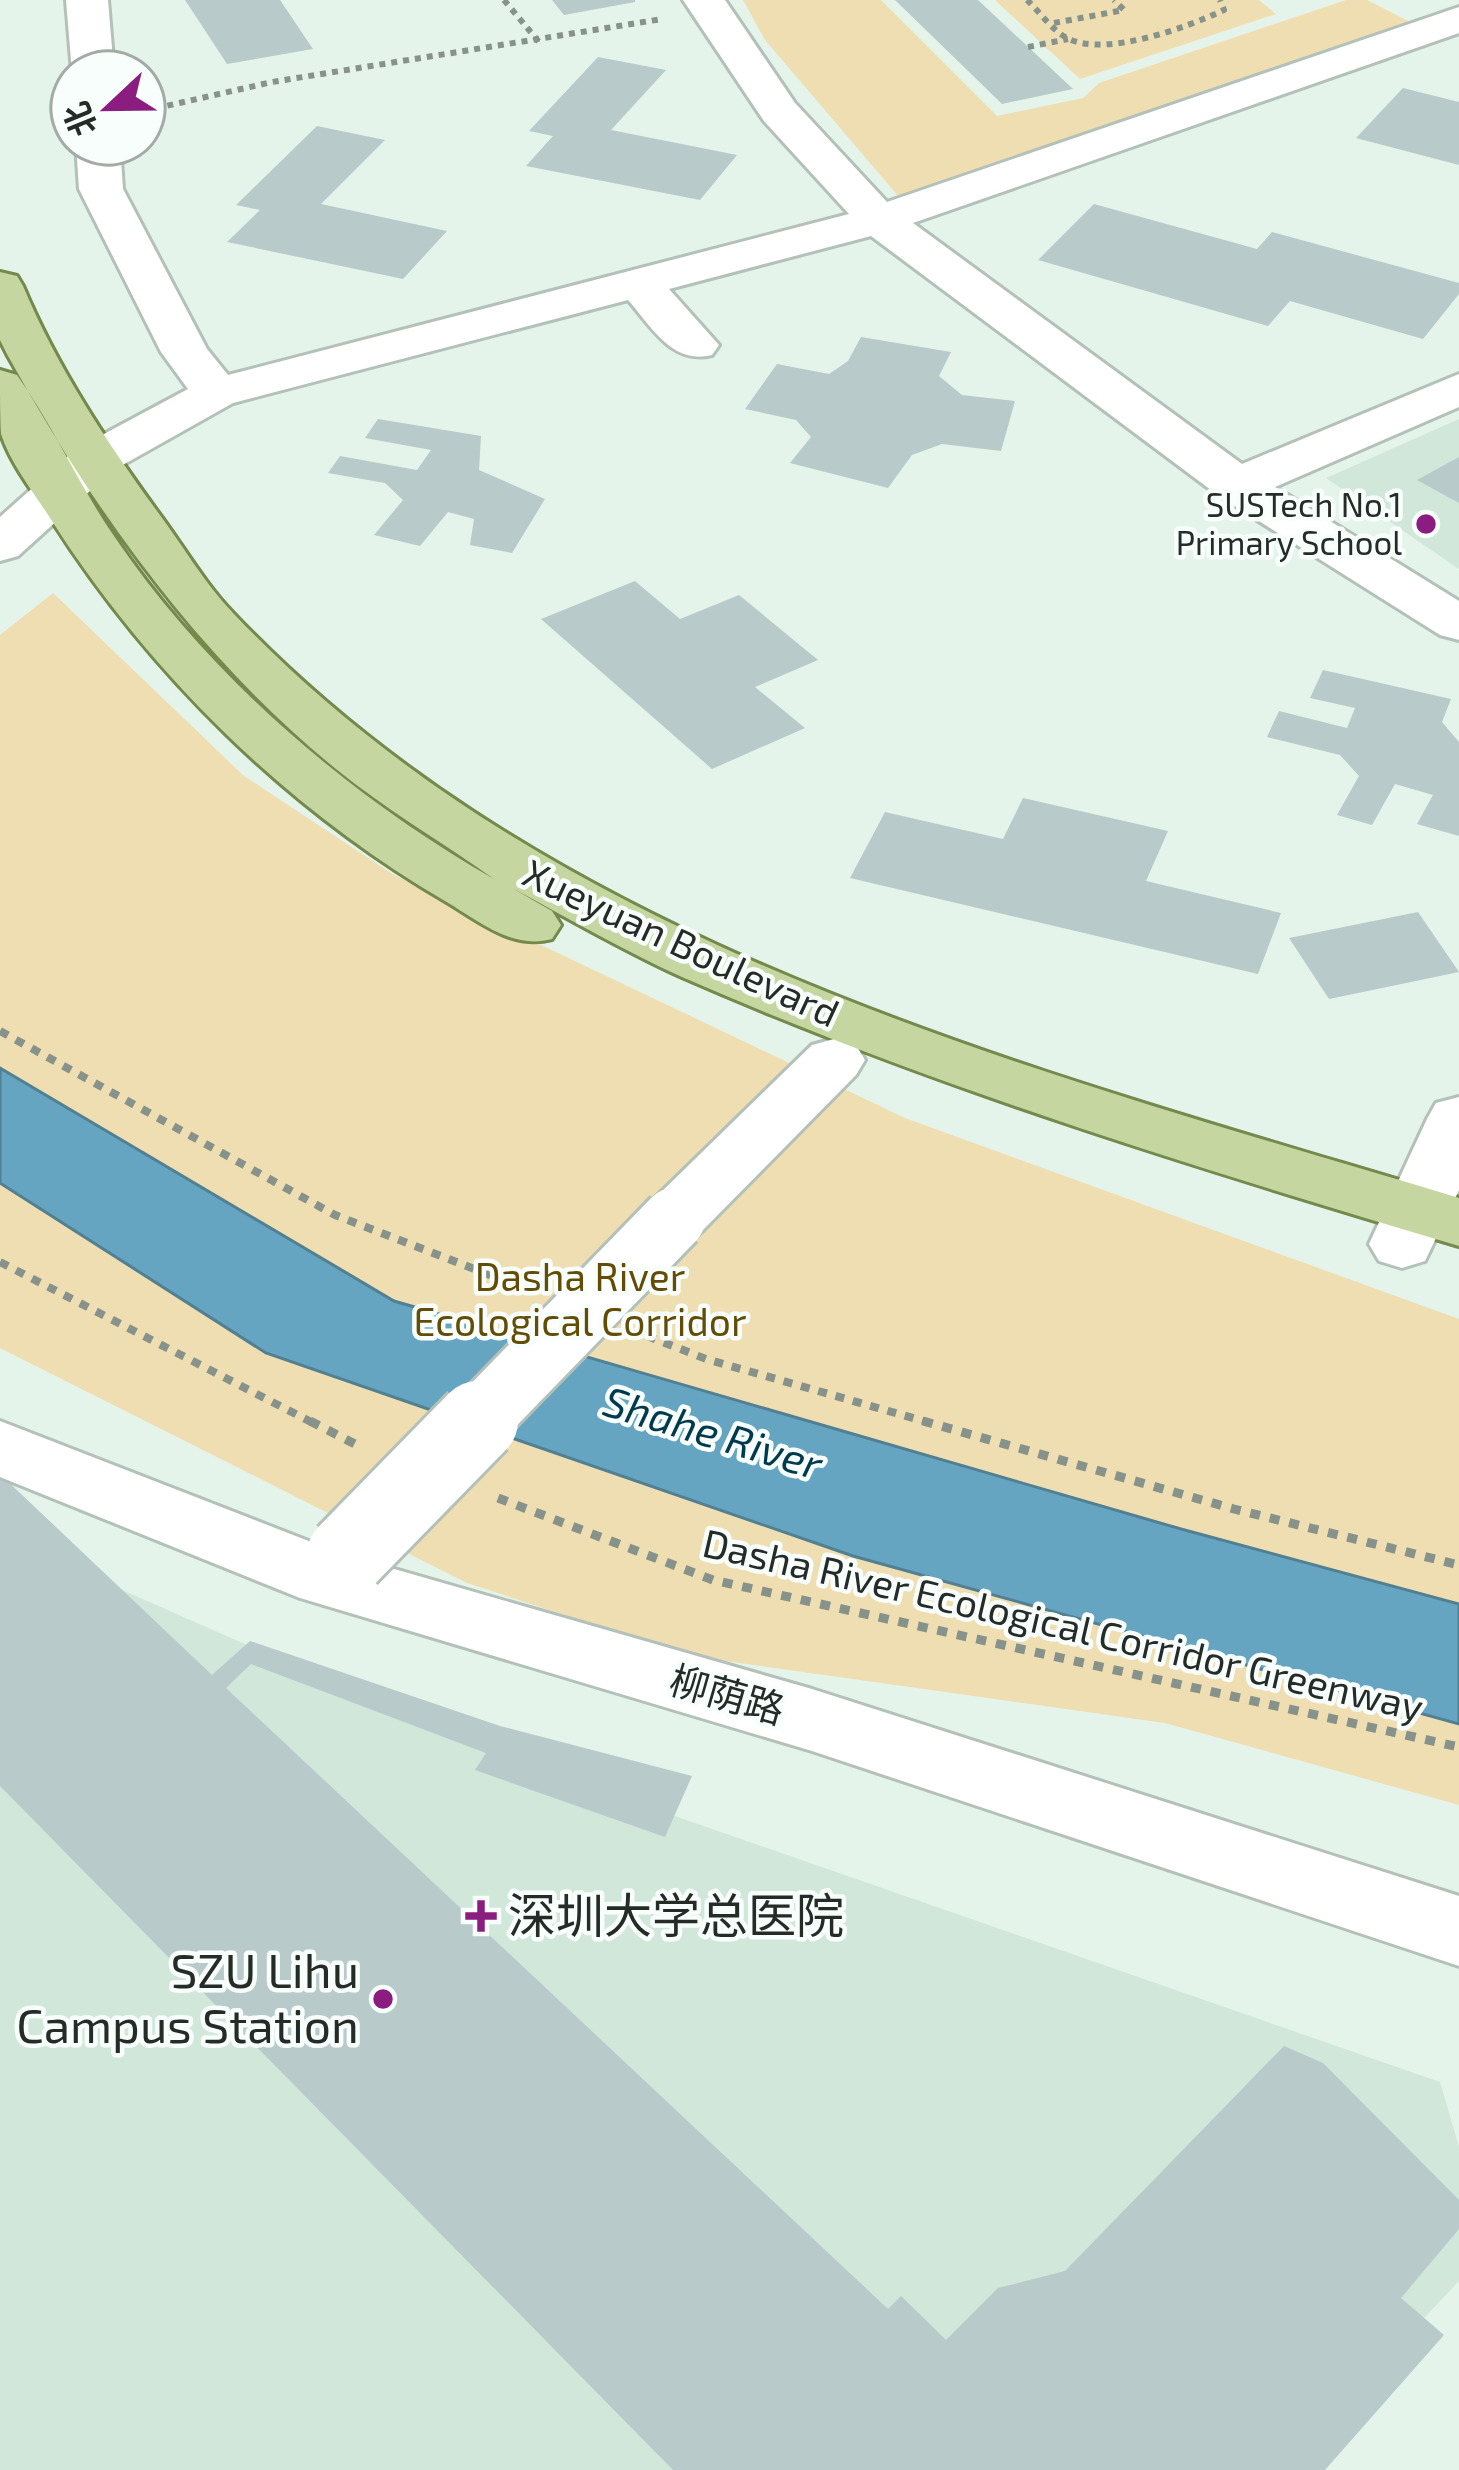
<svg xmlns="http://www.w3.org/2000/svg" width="1459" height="2470" font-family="'Exo 2','Noto Sans SC',sans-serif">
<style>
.built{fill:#d1e7da}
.green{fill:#efdeb1}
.water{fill:#66a5c1;stroke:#528093;stroke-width:3}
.building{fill:#b8cac9}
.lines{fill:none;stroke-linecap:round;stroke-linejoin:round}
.minor-casing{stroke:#b3c1b9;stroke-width:6}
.major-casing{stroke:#74894c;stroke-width:6}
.path-far2{stroke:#87928b;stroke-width:6;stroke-dasharray:6 6;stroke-linecap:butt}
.path-far1{stroke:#87928b;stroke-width:8;stroke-dasharray:9 9;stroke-linecap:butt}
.path{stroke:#87928b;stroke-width:9;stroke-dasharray:10 10;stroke-linecap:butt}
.minor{fill:#fff;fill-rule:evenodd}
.major{fill:#c5d6a0;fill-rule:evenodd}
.minor-bridge-far1-casing{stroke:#b3c1b9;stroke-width:68;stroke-linecap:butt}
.minor-bridge-casing{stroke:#b3c1b9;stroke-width:86;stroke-linecap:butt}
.minor-bridge-far1{stroke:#fff;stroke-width:62}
.minor-bridge{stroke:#fff;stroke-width:80}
.poi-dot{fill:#8b1d81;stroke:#f8fefb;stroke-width:4.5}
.labels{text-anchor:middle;stroke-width:9;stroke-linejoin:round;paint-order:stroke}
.far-poi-label{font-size:33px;fill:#252b27;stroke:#f8fefb;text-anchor:end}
.street-label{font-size:39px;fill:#252b27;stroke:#f8fefb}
.park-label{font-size:39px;fill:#634d06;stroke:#f8fefb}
.water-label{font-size:42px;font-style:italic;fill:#003a4e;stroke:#f8fefb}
.near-poi-label{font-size:48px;fill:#252b27;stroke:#f8fefb;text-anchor:start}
</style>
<rect width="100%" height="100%" fill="#e5f4eb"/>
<g class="built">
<polygon points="1459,419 1459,569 1326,478"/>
<polygon points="0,1536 485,1750 1440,2082 1459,2147 1459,2281 1280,2470 0,2470"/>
</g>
<g class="green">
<polygon points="743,0 881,0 997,116 1083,98 1099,83 1346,0 1367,0 1414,24 899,197 765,40"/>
<polygon points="995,0 1259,0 1276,14 1080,79"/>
<polygon points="53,593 244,776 394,875 905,1118 1459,1319 1459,1805 1165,1723 690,1656 467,1583 0,1348 0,635"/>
</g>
<polygon class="water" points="0,1068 394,1301 1181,1529 1459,1604 1459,1724 853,1556 266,1353 0,1183"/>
<g class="building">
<polygon points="185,0 280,0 313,49 227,64"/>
<polygon points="552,0 635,0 635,2 564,15"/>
<polygon points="895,0 978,0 1073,89 1002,104"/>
<polygon points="598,57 666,70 611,130 737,155 700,200 526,166 553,136 529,131"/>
<polygon points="1403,88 1459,102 1459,165 1356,138"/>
<polygon points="317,126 385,140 321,204 447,231 403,279 227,242 260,210 236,205"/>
<polygon points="1094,204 1257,249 1272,232 1459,283 1459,294 1423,339 1290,301 1268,326 1038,260"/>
<polygon points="861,337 951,352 939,376 962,395 1015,401 1001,451 942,444 912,455 888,488 790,463 811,437 796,420 745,409 777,364 829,374 848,361"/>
<polygon points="378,419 481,436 479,470 545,499 512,553 470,545 474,519 448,512 420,546 374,535 403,500 385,483 328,473 340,456 417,470 431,450 365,438"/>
<polygon points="1459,457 1459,503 1417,480"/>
<polygon points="635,581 680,619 739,595 818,660 755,687 805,728 712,769 541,619"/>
<polygon points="1323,670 1451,699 1442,722 1459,742 1459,836 1417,824 1433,795 1395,784 1372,825 1337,815 1359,776 1340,755 1267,737 1279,711 1347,728 1355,708 1310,698"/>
<polygon points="1023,798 1168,831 1146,881 1281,913 1258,974 850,878 885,812 1003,839"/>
<polygon points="1418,912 1459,972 1329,999 1289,938"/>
<polygon points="0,1474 212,1675 250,1641 500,1726 692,1776 665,1837 475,1770 486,1753 251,1664 226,1688 888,2309 901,2296 946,2340 998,2288 1065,2271 1284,2046 1323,2063 1459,2200 1459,2229 1401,2298 1444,2335 1325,2470 673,2470 0,1786"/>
</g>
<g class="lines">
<defs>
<g id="minor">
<polygon points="66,0 108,0 114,72 72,72"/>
<path d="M683 0H725L795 103 887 202 1459 7V33L913 223 1242 464 1459 374V407L1275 487 1459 601V640L1440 635 1219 496 871 236 669 289 719 345 712 355C672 365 652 327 628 300L233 403 112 471 18 556 0 561V517L76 449 188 389 161 352 79 189 76 144H120L123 189 207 349 228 375 849 214 764 121Z"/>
<polygon points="834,1039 856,1045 865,1060 856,1075 697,1236 674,1243 651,1236 641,1219 651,1202 812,1045"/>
<polygon points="1459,1097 1459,1190 1425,1261 1402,1268 1379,1261 1369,1244 1427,1119 1436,1103"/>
<polygon points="0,1421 342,1554 812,1689 1459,1896 1459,1966 812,1751 300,1598 0,1477"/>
</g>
<path id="major" d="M0 272 17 276 23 286C57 367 106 441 157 511 182 544 204 583 233 613 553 950 1029 1068 1459 1198V1246C1197 1168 933 1087 682 977 624 951 568 918 512 888L552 911 561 925 552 939C512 950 479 921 445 901 287 809 150 674 52 521 35 494 11 465 1 434 0 416 0 390 0 370L17 375C54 427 79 486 116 539 211 678 349 796 494 879 442 842 385 809 336 769 198 657 92 508 7 354L0 340Z"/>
</defs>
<use href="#minor" class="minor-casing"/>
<use href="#major" class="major-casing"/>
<g class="path-far2">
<polyline points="504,0 539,42"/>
<path d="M1027 0C1040 12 1052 31 1069 39 1107 57 1188 27 1224 10L1220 0"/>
<polyline points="1054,23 1124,10 1114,0"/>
<polyline points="1028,47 1068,39"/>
<polyline points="144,111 272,82 662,19"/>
</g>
<g class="path-far1">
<polyline points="0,1031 335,1215 521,1287"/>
<polyline points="0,1262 315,1424"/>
<polyline points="647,1336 706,1359 934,1424"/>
</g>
<g class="path">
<polyline points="310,1421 355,1444"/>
<polyline points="923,1421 1234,1509 1459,1565"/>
<polyline points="498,1498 713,1580 1459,1747"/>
</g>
<use href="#minor" class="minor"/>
<use href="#major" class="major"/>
<defs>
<polyline id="minor-bridge-far1" points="475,1424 674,1219"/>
<polyline id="minor-bridge" points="347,1555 478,1421"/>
</defs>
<use href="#minor-bridge-far1" class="minor-bridge-far1-casing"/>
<use href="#minor-bridge" class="minor-bridge-casing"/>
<use href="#minor-bridge-far1" class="minor-bridge-far1"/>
<use href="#minor-bridge" class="minor-bridge"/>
</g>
<g class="poi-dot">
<circle cx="1426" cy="524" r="12"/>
<path d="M475 1898h12v12h12v12h-12v12h-12v-12h-12v-12h12z"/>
<circle cx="383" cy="1999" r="12"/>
</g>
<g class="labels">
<g class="far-poi-label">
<text x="1402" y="517">SUSTech No.1<tspan x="1402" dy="38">Primary School</tspan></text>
</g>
<g class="street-label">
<text transform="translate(681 943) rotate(25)" y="14">Xueyuan Boulevard</text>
<text transform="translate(1063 1625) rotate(13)" y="14">Dasha River Ecological Corridor Greenway</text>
<text transform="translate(727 1695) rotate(16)" y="14">柳荫路</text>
</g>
<g class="park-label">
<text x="580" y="1291">Dasha River<tspan x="580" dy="45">Ecological Corridor</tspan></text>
</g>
<g class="water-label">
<text transform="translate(713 1433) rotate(17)" y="15">Shahe River</text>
</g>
<g class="near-poi-label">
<text x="508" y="1933">深圳大学总医院</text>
<text x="359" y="1988" text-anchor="end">SZU Lihu<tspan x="359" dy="55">Campus Station</tspan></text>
</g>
</g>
<g transform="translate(108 108) rotate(248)"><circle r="57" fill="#f8fefb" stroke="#a4aaa6" stroke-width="3"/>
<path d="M0-9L21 45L0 30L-21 45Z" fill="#8b1d81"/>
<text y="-18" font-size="33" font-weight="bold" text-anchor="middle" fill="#252b27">北</text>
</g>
</svg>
